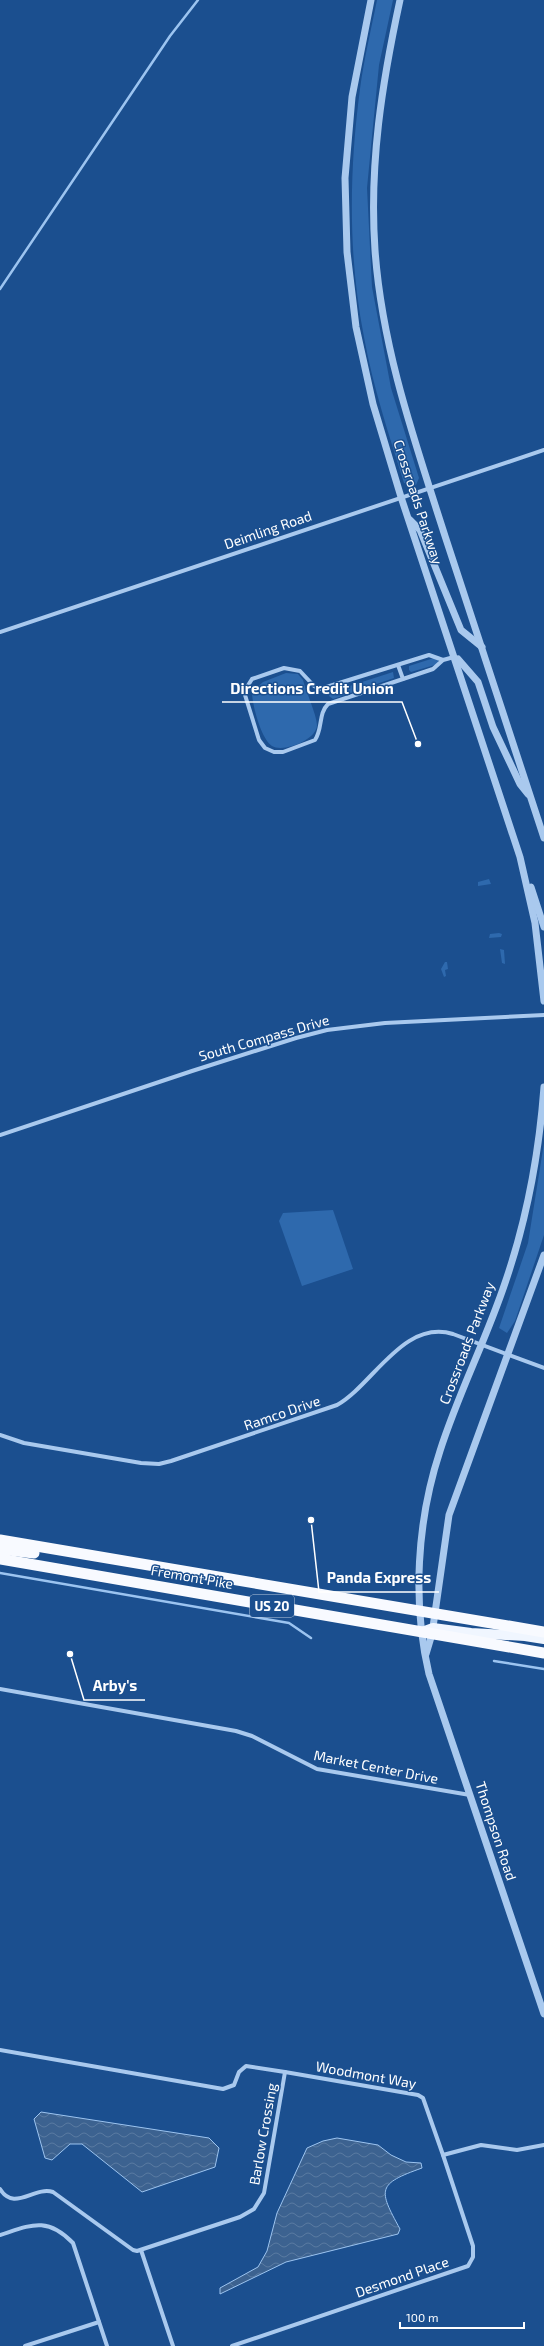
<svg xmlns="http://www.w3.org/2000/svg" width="544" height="2346" font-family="'Exo 2',sans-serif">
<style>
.green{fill:#2e69ad}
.water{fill:url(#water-waves);stroke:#9cc4f0}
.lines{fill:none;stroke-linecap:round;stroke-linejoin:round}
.stream{stroke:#9cc4f0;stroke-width:2.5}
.minor{stroke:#a9c9ee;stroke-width:4}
.tertiary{stroke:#a9c9ee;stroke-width:7}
.primary{stroke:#f0f6ff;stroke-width:10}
.trunk{stroke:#f8faff;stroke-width:11}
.labels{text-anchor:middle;stroke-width:3;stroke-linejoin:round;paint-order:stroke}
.shield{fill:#1b4f8f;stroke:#bbcadd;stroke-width:1}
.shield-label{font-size:13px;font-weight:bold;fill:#fff}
.street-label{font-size:14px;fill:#fff;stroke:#1b4f8f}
.leader{fill:none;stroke:#fff;stroke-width:1.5}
.callout-dot{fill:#fff;stroke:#1b4f8f;stroke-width:1.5}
.callout-label{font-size:15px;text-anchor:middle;font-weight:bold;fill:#fff;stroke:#1b4f8f;stroke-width:3;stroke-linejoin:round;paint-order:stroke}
</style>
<defs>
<pattern id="water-waves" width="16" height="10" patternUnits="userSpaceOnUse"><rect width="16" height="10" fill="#3c6290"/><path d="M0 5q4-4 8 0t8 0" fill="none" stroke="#597aa1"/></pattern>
</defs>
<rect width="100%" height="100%" fill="#1b4f8f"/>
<g class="green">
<path d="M377 0H393L379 65 367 188 372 287 391 388 419 478 416 485 404 483C389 435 373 387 364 337 348 256 349 171 360 89 364 59 371 30 377 0Z"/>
<polygon points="434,658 438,660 438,664 411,672 409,670 409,666"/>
<polygon points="393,672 394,678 333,699 329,696 331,692"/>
<path d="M286 673 298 674 303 680C306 692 316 713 317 725 317 740 283 753 272 746 261 739 252 704 252 692L263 682Z"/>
<polygon points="489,879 491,884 478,886 478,882"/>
<polygon points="499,933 502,934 501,937 489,938 490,934"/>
<polygon points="500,949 504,950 505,964 502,963"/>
<polygon points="445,962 447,962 448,969 445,970 446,976 444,977 441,969"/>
<polygon points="544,1143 544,1235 515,1321 507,1333 499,1328 528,1243"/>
<polygon points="333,1210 353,1269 302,1286 279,1221 283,1213"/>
</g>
<g class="water">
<polygon points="41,2112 209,2138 219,2148 215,2167 142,2192 82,2144 70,2144 52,2160 45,2158 34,2119"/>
<path d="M337 2138 378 2145 391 2155 406 2162 421 2163 422 2168C377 2184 378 2189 400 2229L398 2234 286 2262 220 2294V2288L258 2267 267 2251 277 2213 307 2148 323 2141Z"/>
</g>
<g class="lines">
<g class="stream">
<polyline points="0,289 170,36 198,0"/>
<polyline points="0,1573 289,1623 311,1638"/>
<polyline points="494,1661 544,1669"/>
</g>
<g class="minor">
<polyline points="0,632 544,450"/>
<path d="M443 660 429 655 320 689 314 686 300 671 284 668 252 679 247 687 245 695 259 740 265 748 274 752H283L315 740C323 728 318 714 328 704L433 669 443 660 454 657"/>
<polyline points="398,665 403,679"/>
<polyline points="0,1135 192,1071 296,1038 327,1030 385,1023 544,1015"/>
<path d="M0 1435 24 1443 141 1463 159 1464 171 1461 337 1405C373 1385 403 1319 453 1334L544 1368"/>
<polyline points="0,1689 236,1731 252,1736 317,1769 470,1795"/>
<path d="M0 2050 223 2089 234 2085 239 2072 246 2066 285 2072 264 2193 254 2209 240 2217 137 2251 133 2250 53 2192C34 2186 14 2212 0 2189"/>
<polyline points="285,2072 418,2095 423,2098 443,2155 481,2145 517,2150 544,2145"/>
<path d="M0 2235C31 2225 47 2216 73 2243L107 2346"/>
<polyline points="141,2250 173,2346"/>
<polyline points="25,2346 99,2322"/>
<polyline points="232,2346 468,2266 473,2257 473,2246 443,2155"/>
</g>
<g class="tertiary">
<polyline points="371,0 352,97 345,178 347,252 356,327 373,404 401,497 520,857 535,923 544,1001"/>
<path d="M400 0C382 83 369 165 375 250 382 349 415 442 445 536 478 637 511 737 544 838"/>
<polyline points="410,520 420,530 461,630 482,647"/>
<polyline points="458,659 478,682 493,727 520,784 528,794"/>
<polyline points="531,887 544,927"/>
<path d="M544 1087C539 1154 527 1219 505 1283 486 1340 458 1394 440 1451 417 1521 412 1602 429 1674L544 2014"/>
<polyline points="426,1654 432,1634 449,1515 544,1255"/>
</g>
<polyline class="primary" points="422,1632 433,1628 471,1633 525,1636 544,1639"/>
<g class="trunk">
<polyline points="0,1540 544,1632"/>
<polyline points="0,1549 34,1553"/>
<polyline points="0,1559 544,1653"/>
</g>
</g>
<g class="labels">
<rect class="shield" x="250" y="1595" width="44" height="22" rx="3"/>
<g class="shield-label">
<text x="272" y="1611">US 20</text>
</g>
<g class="street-label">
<text transform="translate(418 502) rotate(72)" y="5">Crossroads Parkway</text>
<text transform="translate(268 530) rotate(-19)" y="5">Deimling Road</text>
<text transform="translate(264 1038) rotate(-16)" y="5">South Compass Drive</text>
<text transform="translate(467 1343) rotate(-69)" y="5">Crossroads Parkway</text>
<text transform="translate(282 1413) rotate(-19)" y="5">Ramco Drive</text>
<text transform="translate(192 1577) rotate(10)" y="5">Fremont Pike</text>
<text transform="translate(376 1767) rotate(11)" y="5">Market Center Drive</text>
<text transform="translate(496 1831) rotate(72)" y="5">Thompson Road</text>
<text transform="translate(366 2075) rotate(10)" y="5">Woodmont Way</text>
<text transform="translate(263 2134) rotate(-80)" y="5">Barlow Crossing</text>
<text transform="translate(402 2277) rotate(-19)" y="5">Desmond Place</text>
</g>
</g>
<path class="leader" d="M418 744L402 702H222M311 1520L319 1592H439M70 1654L84 1700H145"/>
<g class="callout-dot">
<circle cx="418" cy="744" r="4"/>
<circle cx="311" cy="1520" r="4"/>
<circle cx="70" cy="1654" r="4"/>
</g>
<g class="callout-label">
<text x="312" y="694">Directions Credit Union</text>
<text x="379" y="1583">Panda Express</text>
<text x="115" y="1691">Arby's</text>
</g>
<path d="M400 2322v6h124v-6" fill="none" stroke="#ffffff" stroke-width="2"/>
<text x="406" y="2322" font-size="12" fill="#ffffff" stroke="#1b4f8f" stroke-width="3" paint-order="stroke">100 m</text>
</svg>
